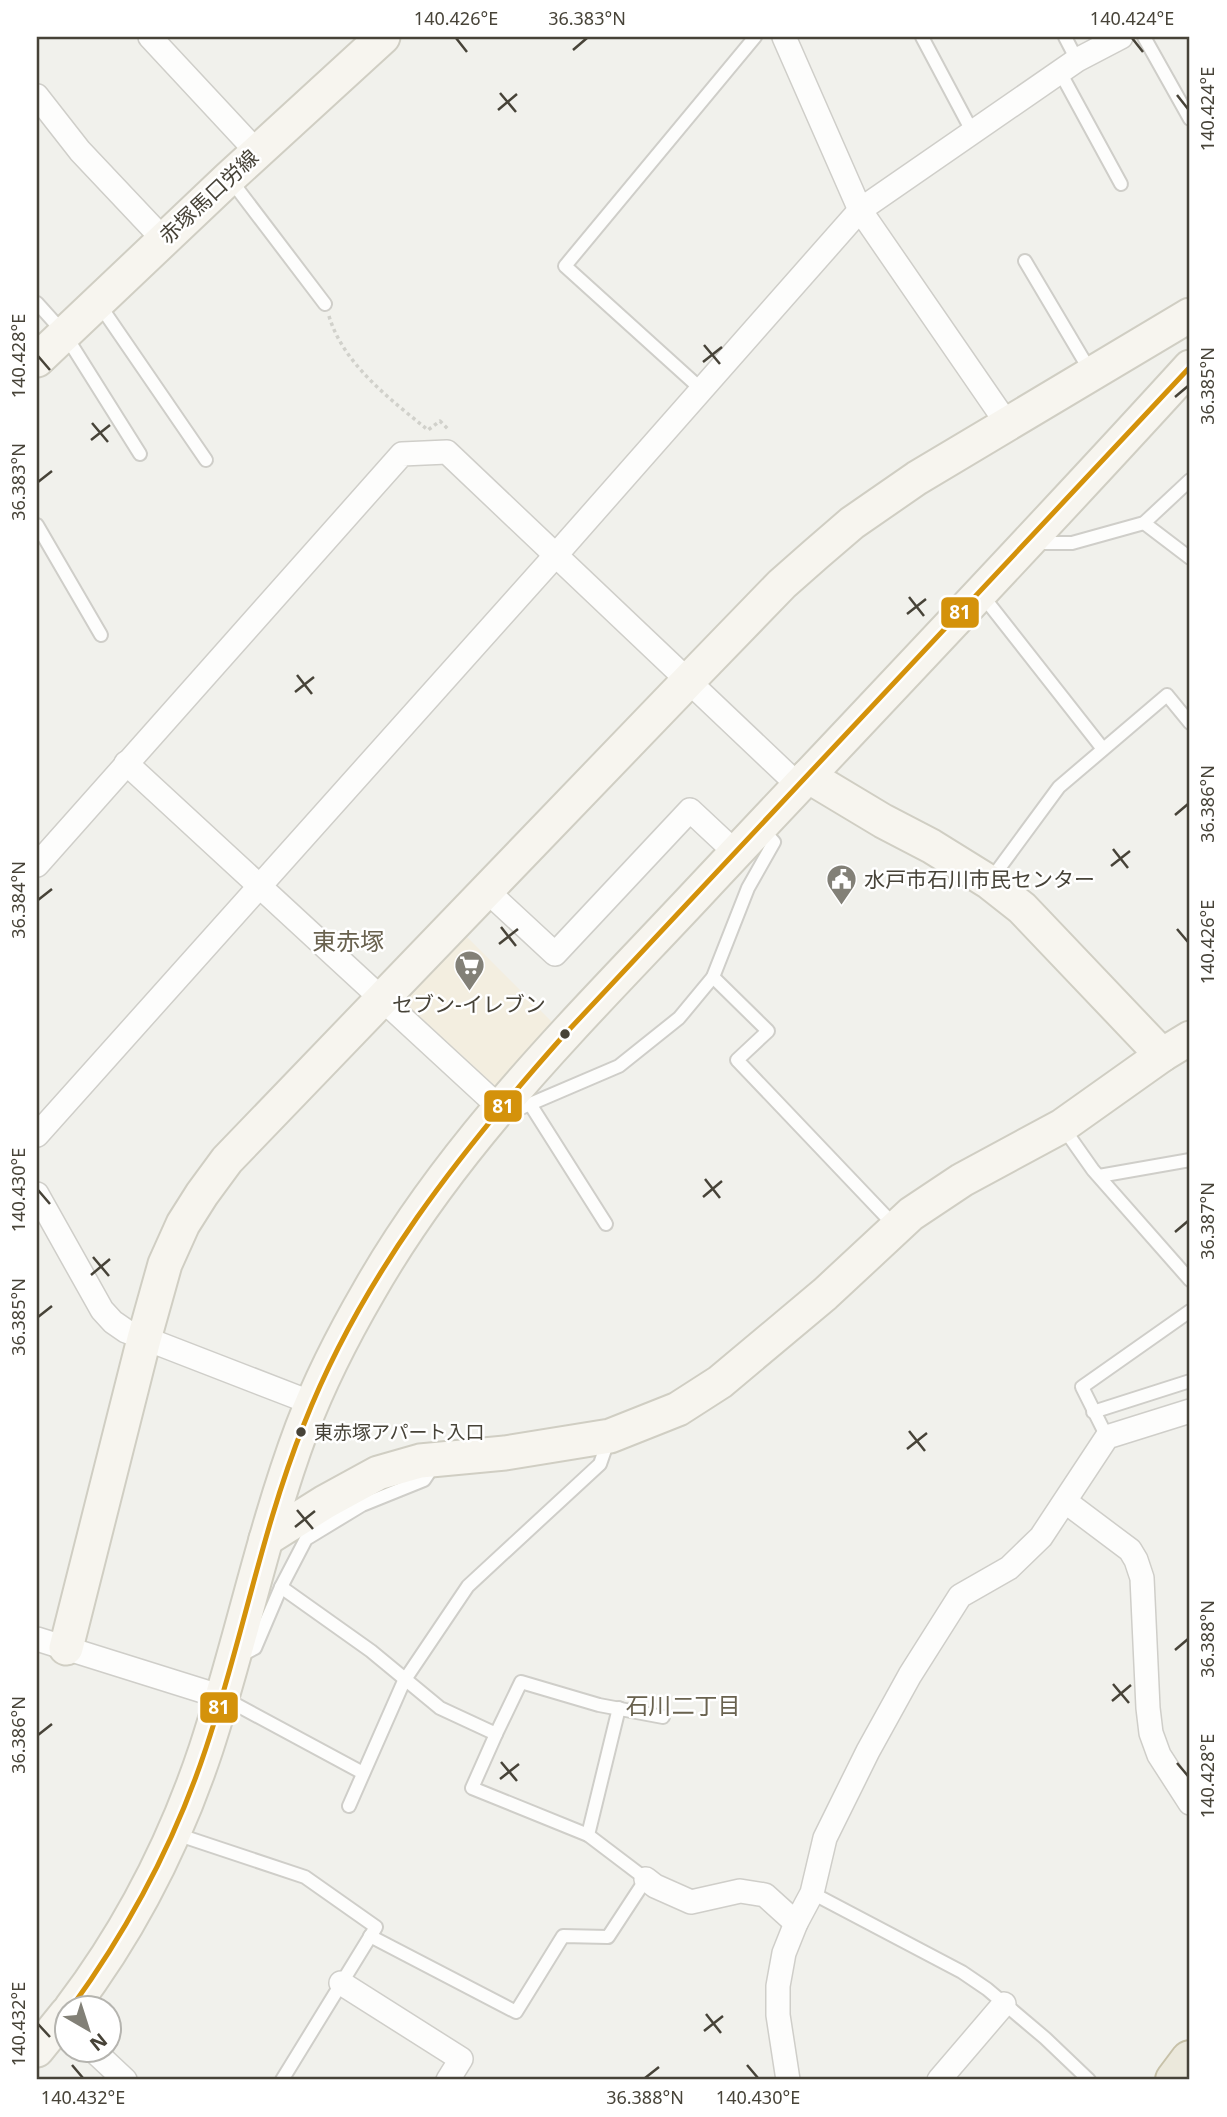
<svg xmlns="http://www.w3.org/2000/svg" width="1227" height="2117" font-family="'Noto Sans','Noto Sans JP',sans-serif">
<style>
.commercial{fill:#f3eee0}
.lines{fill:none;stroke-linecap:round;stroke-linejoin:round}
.lane-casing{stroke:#cfcec9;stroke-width:16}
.street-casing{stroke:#cfcec9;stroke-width:26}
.secondary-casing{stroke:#d0cec3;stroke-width:37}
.highway-casing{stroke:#c7c1a8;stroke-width:42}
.path{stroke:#d1d1cb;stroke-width:3.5;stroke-dasharray:3.5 3.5;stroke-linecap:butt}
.lane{stroke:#fdfdfc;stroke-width:12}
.street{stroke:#fdfdfc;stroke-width:23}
.secondary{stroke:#f7f5ef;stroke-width:33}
.highway{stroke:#ebe8db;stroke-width:38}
.bus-1-casing{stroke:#fff;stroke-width:10}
.bus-1{stroke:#d4920b;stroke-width:5}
.ticks{fill:none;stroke:#474338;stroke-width:2.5}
.bus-dot{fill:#474338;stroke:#fff;stroke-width:2.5}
.labels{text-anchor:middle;stroke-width:5;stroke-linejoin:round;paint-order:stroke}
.bus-label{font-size:19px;fill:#474338;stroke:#fff;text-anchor:start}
.street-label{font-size:21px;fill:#474338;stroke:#fff}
.poi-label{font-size:21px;fill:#474338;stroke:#fff;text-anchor:start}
.neighbourhood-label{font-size:23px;fill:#69624f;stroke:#fff}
.quarter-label{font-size:24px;fill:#69624f;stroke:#fff}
.line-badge{stroke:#fff;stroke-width:2.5}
.badge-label{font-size:19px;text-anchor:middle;font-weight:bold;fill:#fff}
.neatline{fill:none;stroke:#474338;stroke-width:2.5}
.ticks-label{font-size:18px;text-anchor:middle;fill:#474338}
</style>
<rect width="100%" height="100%" fill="#f1f1ec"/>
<polygon class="commercial" points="462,932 555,1025 496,1086 487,1084 403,1004 402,994"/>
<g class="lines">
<defs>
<g id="lane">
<polyline points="922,37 972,131"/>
<polyline points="1065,37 1077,60"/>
<polyline points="1144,37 1190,119"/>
<polyline points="1060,72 1121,184"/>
<polyline points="230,179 325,304"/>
<polyline points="1025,261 1092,374"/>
<polyline points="37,303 64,333 140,454"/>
<polyline points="99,304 206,460"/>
<polyline points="701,389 565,266 755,37"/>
<polyline points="1144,523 1190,558"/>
<polyline points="37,525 101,635"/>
<polyline points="1033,543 1072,543 1144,523 1190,480"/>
<polyline points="982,595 1103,749"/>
<polyline points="989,882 1059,787 1167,695 1190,723"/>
<polyline points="713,977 768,1031 737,1060 896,1227"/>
<polyline points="530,1104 606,1224"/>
<polyline points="507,1114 619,1066 679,1018 713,977 748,888 774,842 761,828"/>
<polyline points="1062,1126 1093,1170 1190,1280"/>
<polyline points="1099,1176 1190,1160"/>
<polyline points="1093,1412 1190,1381"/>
<polyline points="1107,1437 1082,1387 1190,1311"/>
<polyline points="281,1587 371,1651 440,1708 496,1734 472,1788 588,1835 646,1879 608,1937 563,1936 516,2012 370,1936"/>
<polyline points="238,1657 255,1648 281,1587 306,1539 362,1505 424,1480 434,1465"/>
<polyline points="222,1697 363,1773"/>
<polyline points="496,1734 521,1682 599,1705 663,1717"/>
<polyline points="349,1806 404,1681 468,1586 600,1464 608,1441"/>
<polyline points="173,1833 305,1877 376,1927 282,2080"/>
<polyline points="588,1835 619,1708"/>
<polyline points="812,1893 962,1972 987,1989 1045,2038 1089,2080"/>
</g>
<g id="street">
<polyline points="150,37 257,152"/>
<polyline points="784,37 860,210 1008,425"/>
<polyline points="37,96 80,151 164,240"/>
<polyline points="126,763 499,1107"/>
<polyline points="37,865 402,454 447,452 799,786"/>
<polyline points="486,890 555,954 690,810 736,853"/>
<polyline points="37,1135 555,556 860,210 1077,60 1121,37"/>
<polyline points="37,1194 102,1310 113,1322 126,1331 312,1403"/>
<polyline points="1066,1502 1130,1550 1136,1560 1142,1578 1148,1708 1151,1733 1159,1755 1190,1803"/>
<polyline points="37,1639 222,1697"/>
<polyline points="646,1879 655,1886 691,1902 740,1891 765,1895 796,1923"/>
<polyline points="341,1983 461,2059 448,2080"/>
<polyline points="93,2050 125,2080"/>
<polyline points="788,2080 778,2015 778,1986 784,1953 796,1923 812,1893 825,1838 868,1751 910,1675 960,1596 1009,1568 1041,1537 1107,1437 1190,1411"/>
<polyline points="939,2080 1004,2004"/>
</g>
<g id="secondary">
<polyline points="37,360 229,178 383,37"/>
<polyline points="808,776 883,821 931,846 989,882 1022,908 1162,1055 1190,1038"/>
<polyline points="266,1539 325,1502 378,1473 420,1461 505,1453 610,1436 678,1409 720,1382 825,1294 911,1214 962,1180 1062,1126 1162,1055"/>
<polyline points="66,1648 144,1339 165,1264 183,1224 202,1194 227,1160 688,681 782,584 816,554 852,523 917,478 1190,315"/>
<path d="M71 2008C130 1930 175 1842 206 1749 241 1643 263 1532 302 1428 320 1381 344 1334 369 1291 455 1140 580 1019 698 893 862 718 1028 545 1190 367"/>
<polyline points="37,2050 66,2014"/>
</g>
<polyline id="highway" points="1175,2080 1190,2060"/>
</defs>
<use href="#lane" class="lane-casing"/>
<use href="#street" class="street-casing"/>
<use href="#secondary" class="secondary-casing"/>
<use href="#highway" class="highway-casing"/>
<path class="path" d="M329 316C343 364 391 400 428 430L440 421 449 430"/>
<use href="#lane" class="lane"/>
<use href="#street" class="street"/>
<use href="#secondary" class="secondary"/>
<use href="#highway" class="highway"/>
<defs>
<path id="bus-1" d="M71 2008C129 1928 175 1842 206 1748 242 1641 262 1529 304 1424 362 1276 460 1152 565 1034L1190 367"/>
</defs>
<use href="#bus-1" class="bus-1-casing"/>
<use href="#bus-1" class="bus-1"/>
</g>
<path class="ticks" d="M456 38 467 52M1132 38 1143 52M573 50 587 38M500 93 516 112M1177 95 1188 109M498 110 517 94M704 345 720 364M38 356 50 370M703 362 722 347M1175 397 1188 386M92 423 108 442M91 440 110 425M38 482 52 471M909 597 924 616M907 614 926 599M297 675 312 694M295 692 314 677M1175 815 1188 804M1113 849 1128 868M1111 866 1130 851M38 900 52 889M501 927 516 946M1177 929 1188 942M499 944 518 929M705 1179 720 1198M38 1190 50 1204M703 1197 722 1181M1175 1232 1188 1221M93 1257 109 1276M91 1275 110 1259M38 1317 52 1306M909 1431 925 1451M907 1449 927 1433M297 1510 313 1529M295 1527 315 1511M1175 1650 1188 1639M1113 1684 1129 1703M1112 1701 1131 1685M38 1735 52 1724M501 1762 517 1781M1177 1763 1188 1776M500 1779 519 1764M706 2014 721 2033M38 2024 50 2037M704 2031 723 2016M72 2065 83 2078M747 2065 758 2078M645 2078 659 2067"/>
<defs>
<symbol id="civic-pin" viewBox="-11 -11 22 30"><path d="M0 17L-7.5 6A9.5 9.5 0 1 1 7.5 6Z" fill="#828077" stroke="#fff"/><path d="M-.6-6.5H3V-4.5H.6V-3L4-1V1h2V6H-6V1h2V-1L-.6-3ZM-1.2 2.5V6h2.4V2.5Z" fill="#fff"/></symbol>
<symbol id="supermarket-pin" viewBox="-11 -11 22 30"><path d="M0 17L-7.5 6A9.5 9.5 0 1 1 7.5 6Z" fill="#828077" stroke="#fff"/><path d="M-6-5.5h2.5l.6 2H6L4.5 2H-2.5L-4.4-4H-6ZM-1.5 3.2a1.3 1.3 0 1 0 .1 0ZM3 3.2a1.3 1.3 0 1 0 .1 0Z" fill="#fff"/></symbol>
</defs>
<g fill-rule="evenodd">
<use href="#civic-pin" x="824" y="862" width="35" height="47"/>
<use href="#supermarket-pin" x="452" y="948" width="35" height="47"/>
</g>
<g class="bus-dot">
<circle cx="565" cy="1034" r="6"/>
<circle cx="301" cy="1432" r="6"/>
</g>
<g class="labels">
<g class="bus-label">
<text x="314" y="1439">東赤塚アパート入口</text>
</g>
<g class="street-label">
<text transform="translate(209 197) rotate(-43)" y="7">赤塚馬口労線</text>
</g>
<g class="poi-label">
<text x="864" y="887">水戸市石川市民センター</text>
<text x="469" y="1012" text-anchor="middle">セブン-イレブン</text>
</g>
<g class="neighbourhood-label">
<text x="683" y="1714">石川二丁目</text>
</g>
<g class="quarter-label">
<text x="348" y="950">東赤塚</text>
</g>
</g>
<g class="line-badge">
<rect x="940" y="596" width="40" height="33" rx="7" fill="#d4920b"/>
<rect x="483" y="1089" width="40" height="34" rx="7" fill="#d4920b"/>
<rect x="199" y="1691" width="40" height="33" rx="7" fill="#d4920b"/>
</g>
<g class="badge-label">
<text x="960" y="619">81</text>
<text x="503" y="1113">81</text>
<text x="219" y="1714">81</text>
</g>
<rect width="1227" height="2117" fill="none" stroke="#ffffff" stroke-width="77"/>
<g transform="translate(88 2029) rotate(141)"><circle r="33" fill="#ffffff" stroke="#b5b4af" stroke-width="2"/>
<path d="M0-5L12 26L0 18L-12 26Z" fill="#828077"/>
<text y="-10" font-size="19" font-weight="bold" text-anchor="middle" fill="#474338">N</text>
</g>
<rect x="38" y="38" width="1150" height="2040" class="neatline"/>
<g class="ticks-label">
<text x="456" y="25">140.426°E</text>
<text x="587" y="25">36.383°N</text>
<text x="1132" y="25">140.424°E</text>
<text transform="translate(1208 109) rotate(-90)" y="6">140.424°E</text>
<text transform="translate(19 356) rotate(-90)" y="6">140.428°E</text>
<text transform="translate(1208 386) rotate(-90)" y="6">36.385°N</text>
<text transform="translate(19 482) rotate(-90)" y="6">36.383°N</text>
<text transform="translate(1208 804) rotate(-90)" y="6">36.386°N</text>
<text transform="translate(19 900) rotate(-90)" y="6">36.384°N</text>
<text transform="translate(1208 942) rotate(-90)" y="6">140.426°E</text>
<text transform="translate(19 1190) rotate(-90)" y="6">140.430°E</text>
<text transform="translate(1208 1221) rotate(-90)" y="6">36.387°N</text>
<text transform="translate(19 1317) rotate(-90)" y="6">36.385°N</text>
<text transform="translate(1208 1639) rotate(-90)" y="6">36.388°N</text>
<text transform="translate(19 1735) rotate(-90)" y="6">36.386°N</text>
<text transform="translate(1208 1776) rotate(-90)" y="6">140.428°E</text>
<text transform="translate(19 2024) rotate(-90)" y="6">140.432°E</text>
<text x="83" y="2104">140.432°E</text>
<text x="645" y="2104">36.388°N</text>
<text x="758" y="2104">140.430°E</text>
</g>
</svg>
